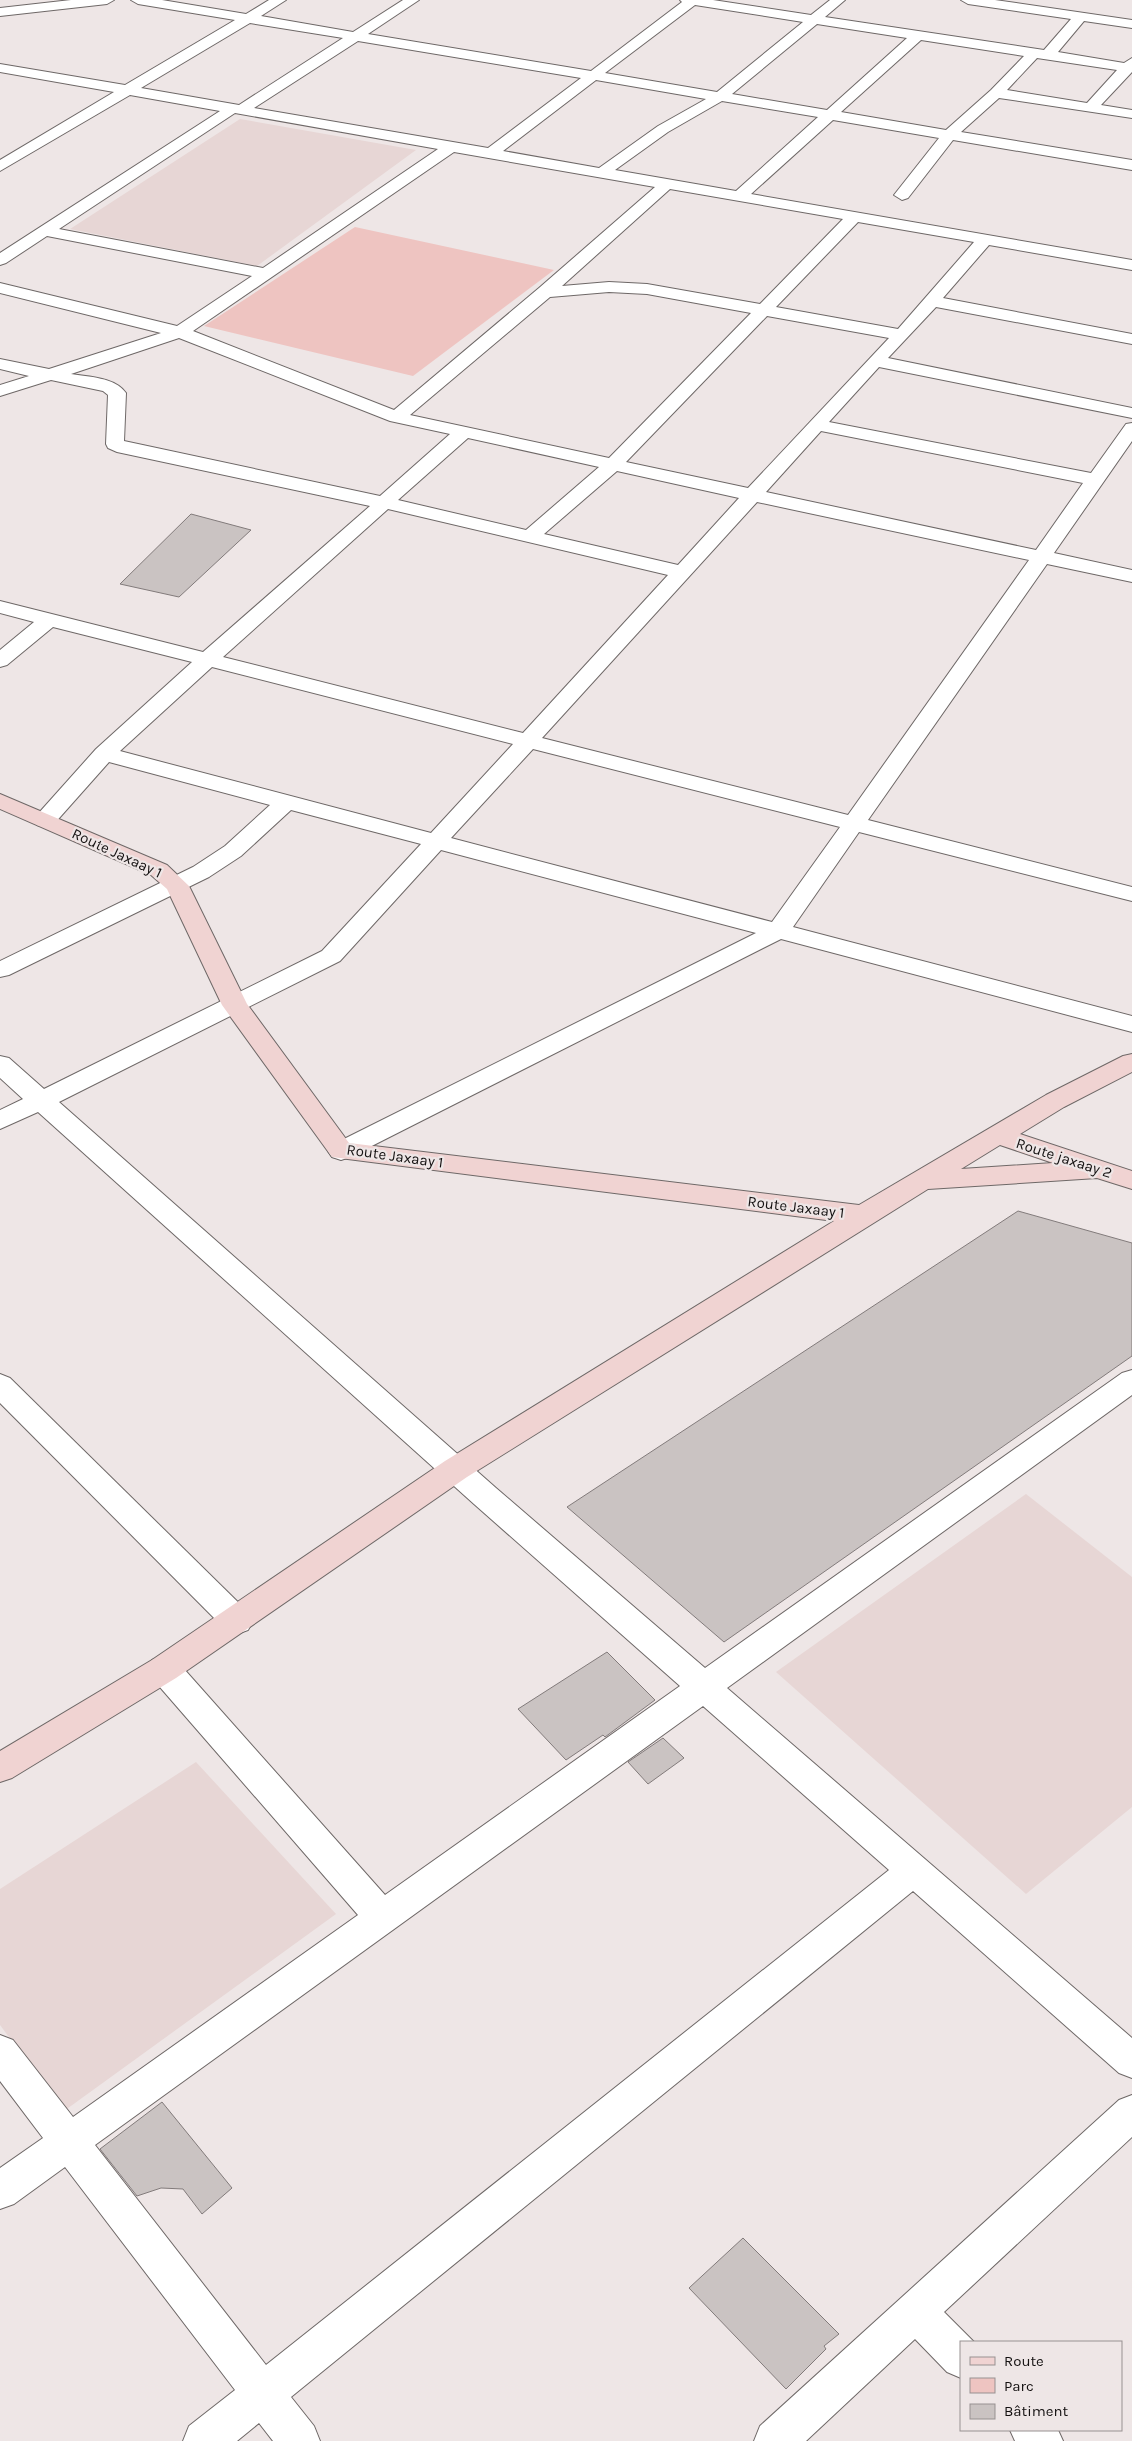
<svg xmlns="http://www.w3.org/2000/svg" width="1132" height="2441" font-family="Karla,sans-serif">
<style>
.built{fill:#e7d6d5}
.green{fill:#eec4c1}
.building{fill:#cac3c2;stroke:#827b7b}
.lines{fill:none;stroke-linecap:round;stroke-linejoin:round}
.street-casing{stroke:#6e6867;stroke-width:2}
.secondary-casing{stroke:#6e6867;stroke-width:2}
.street{fill:#fff;fill-rule:evenodd}
.secondary{fill:#f0d3d2;fill-rule:evenodd}
.labels{text-anchor:middle;stroke-width:4.5;stroke-linejoin:round;paint-order:stroke}
.street-label{font-size:15px;fill:#141111;stroke:#eee6e6}
</style>
<rect width="100%" height="100%" fill="#eee6e6"/>
<g class="built">
<polygon points="240,119 416,150 257,266 70,229"/>
<polygon points="1026,1494 1132,1577 1132,1807 1026,1894 776,1672"/>
<polygon points="196,1762 336,1914 64,2111 0,2025 0,1889"/>
</g>
<polygon class="green" points="355,227 554,270 413,376 204,326"/>
<g class="building">
<polygon points="191,514 251,530 179,597 120,584"/>
<polygon points="1018,1211 1132,1243 1132,1356 724,1642 567,1507"/>
<polygon points="607,1652 655,1700 605,1737 603,1735 566,1760 518,1709"/>
<polygon points="663,1738 684,1758 648,1784 628,1762"/>
<polygon points="162,2102 232,2188 202,2214 183,2189 161,2188 137,2196 100,2149"/>
<polygon points="743,2238 839,2334 824,2346 826,2349 786,2389 689,2288"/>
</g>
<g class="lines">
<defs>
<g id="street">
<polygon points="71,0 114,0 107,4 0,16 0,8"/>
<path d="M131 0H162L246 14 269 0H286L261 16 353 32 403 0H419L368 34 591 71 682 2 680 0H713L811 15 830 0H845L825 17 1044 50 1071 19 968 4 961 0H995L1132 20V28L1084 21 1058 52 1124 63 1132 58V72L1101 105 1132 110V118L999 98 961 132 1132 160V170L953 140 908 198 902 200 894 195 939 138 833 120 751 194 1132 260V270L989 245 943 298 1132 334V344L936 307 888 358 1132 408V418L879 367 829 422 1091 473 1126 424 1132 423V441L1054 553 1132 570V582L1047 564 868 820 1132 887V901L859 832 793 927 1132 1016V1032L781 939 350 1157 341 1160 332 1157 328 1151 332 1145 756 933 441 850 340 961 59 1102 496 1488 705 1668 1122 1373 1132 1370V1395L727 1688 1132 2038V2078L1119 2073 913 1891 291 2397 314 2426 320 2441H273L259 2423 237 2441H183L189 2426 235 2390 65 2167 14 2204 0 2209V2168L43 2138 0 2081V2035L13 2040 73 2117 358 1915 152 1678 148 1669 152 1660 164 1656 176 1660 385 1895 680 1686 474 1504 38 1112 0 1129V1110L23 1099 0 1078V1056L9 1058 44 1089 322 951 421 844 291 810 241 856 209 877 9 975 0 977V961L193 867 225 846 270 805 109 762 53 825 45 827 37 825 34 820 37 815 96 749 192 662 53 627 7 665 0 667V650L34 622 0 613V601L203 652 370 506 117 452 108 448 106 444 108 395 103 391 51 380 0 396V385L29 376 0 369V359L49 369 161 333 0 293V283L177 326 252 276 47 236 6 263 0 265V253L220 111 130 95 0 171V160L114 92 0 72V64L125 85 235 20 138 4ZM695 5 803 22 717 92 605 73ZM250 23 343 38 239 105 141 88ZM817 24 907 38 827 110 732 94ZM921 40 1024 56 991 90 946 130 841 112ZM358 41 581 78 488 148 254 108ZM1037 58 1117 70 1087 103 1007 90ZM596 80 706 99 658 126 599 168 503 151ZM722 101 818 117 736 191 615 170 668 132ZM235 113 438 149 263 268 59 229ZM454 152 655 187 539 288 394 410 193 331ZM670 189 843 219 760 304 647 284 609 282 562 286ZM858 222 974 242 898 329 776 307ZM609 292 647 294 751 313 609 458 410 415 550 297ZM767 316 889 338 748 488 626 462ZM179 338 390 421 450 434 380 496 124 441 126 393C115 377 88 377 71 374ZM821 431 1083 483 1036 550 766 492ZM468 438 599 467 526 530 398 500ZM617 471 739 498 678 565 544 534ZM757 502 1029 560 848 815 542 738ZM388 509 668 575 523 733 223 657ZM212 667 513 744 431 833 120 751ZM533 749 840 827 772 922 451 838ZM703 1706 889 1870 266 2365 95 2145Z"/>
<polygon points="0,1374 10,1378 248,1612 253,1621 248,1630 237,1634 226,1630 0,1403"/>
<polygon points="1132,2095 1132,2137 944,2312 974,2342 961,2342 961,2378 947,2372 915,2339 806,2441 754,2441 760,2426 1119,2100"/>
<polygon points="1010,2430 1058,2430 1063,2441 1015,2441"/>
</g>
<path id="secondary" d="M0 794 167 865 189 886 247 1004 349 1143 859 1205 1046 1095 1123 1056 1132 1054V1072L1064 1107 1020 1134 1132 1171V1189L1097 1178 928 1189 467 1477 176 1678 12 1778 0 1782V1751L152 1660 445 1461 834 1221 332 1157 222 1005 167 889 151 875 0 809ZM1000 1145 1053 1163 961 1169Z"/>
</defs>
<use href="#street" class="street-casing"/>
<use href="#secondary" class="secondary-casing"/>
<use href="#street" class="street"/>
<use href="#secondary" class="secondary"/>
</g>
<g class="labels">
<g class="street-label">
<text transform="translate(117 853) rotate(25)" y="5">Route Jaxaay 1</text>
<text transform="translate(395 1156) rotate(8)" y="5">Route Jaxaay 1</text>
<text transform="translate(1064 1158) rotate(18)" y="5">Route jaxaay 2</text>
<text transform="translate(796 1207) rotate(7)" y="5">Route Jaxaay 1</text>
</g>
</g>
<rect x="960" y="2341" width="162" height="90" fill="#eee6e6" stroke="#979191"/>
<rect x="970" y="2357" width="25" height="8" fill="#f0d3d2" stroke="#979191"/>
<text x="1004" y="2366" font-size="15" fill="#141111">Route</text>
<rect x="970" y="2378" width="25" height="15" fill="#eec4c1" stroke="#979191"/>
<text x="1004" y="2391" font-size="15" fill="#141111">Parc</text>
<rect x="970" y="2404" width="25" height="15" fill="#cac3c2" stroke="#979191"/>
<text x="1004" y="2416" font-size="15" fill="#141111">Bâtiment</text>
</svg>
